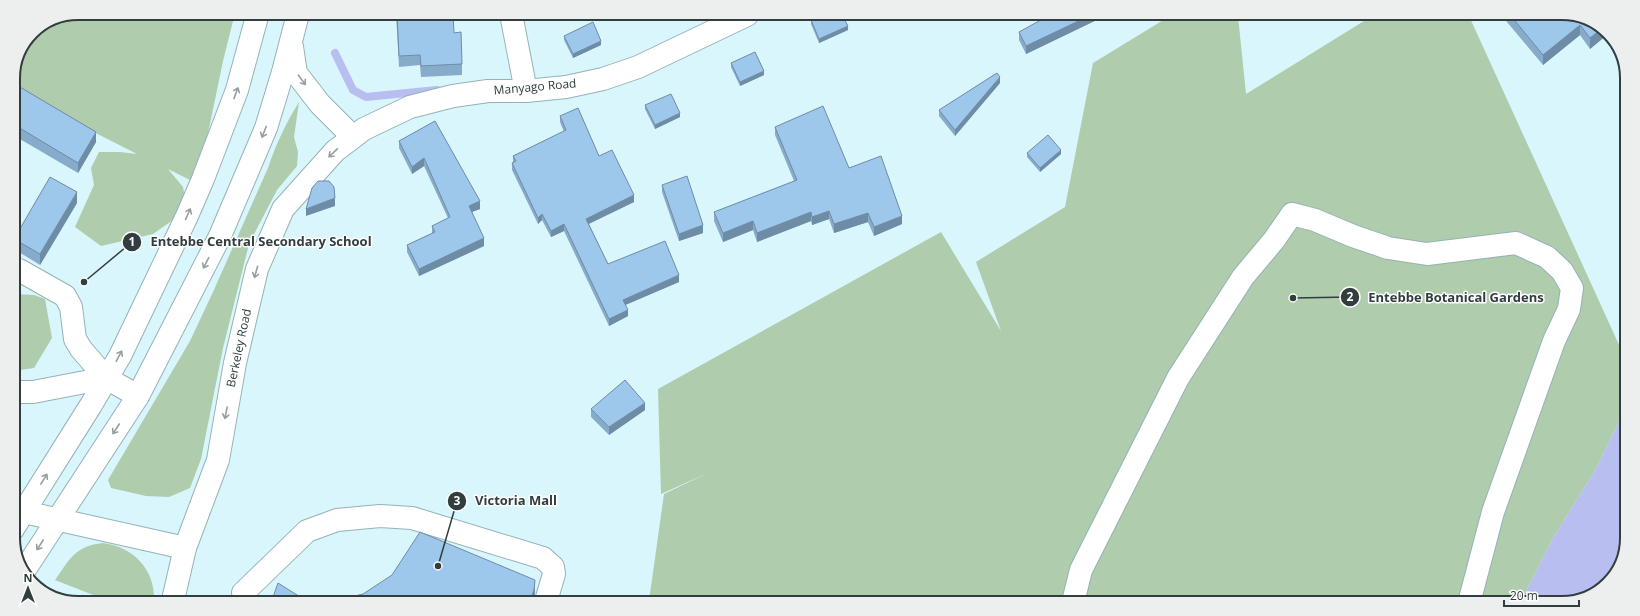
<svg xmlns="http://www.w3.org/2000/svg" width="1640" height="616" font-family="'Open Sans',sans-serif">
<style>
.green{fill:#afccac}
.water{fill:#b8beef}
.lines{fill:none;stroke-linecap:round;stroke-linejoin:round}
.stream{stroke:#b8beef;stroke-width:8}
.minor-casing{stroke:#95b2b7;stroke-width:24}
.highway-casing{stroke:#95b2b7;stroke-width:24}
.minor{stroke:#fff;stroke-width:22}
.highway{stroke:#fff;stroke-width:22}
.wall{fill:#87accb}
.shaded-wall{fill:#6e8ca5}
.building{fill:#9dc8ec;stroke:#6e8ca5}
.oneway{stroke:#989e9f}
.labels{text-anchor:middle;stroke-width:3;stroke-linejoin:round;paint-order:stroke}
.street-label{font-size:12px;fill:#313d3f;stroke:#fdfdfd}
.rim{fill:none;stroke:#313d3f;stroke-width:2}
.leader{fill:none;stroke:#313d3f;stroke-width:1.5}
.callout-dot{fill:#313d3f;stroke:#fdfdfd;stroke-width:1.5}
.mark-label{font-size:12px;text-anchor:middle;font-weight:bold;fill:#fff}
.callout-label{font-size:13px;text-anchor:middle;font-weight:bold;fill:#313d3f;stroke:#fdfdfd;stroke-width:3;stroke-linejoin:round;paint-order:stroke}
</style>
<rect width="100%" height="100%" fill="#d8f6fc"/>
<g class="green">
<polygon points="78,13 235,13 223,61 197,186 196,183 168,169 183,187 187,210 153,234 101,246 75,227 94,185 91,168 99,152 120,152 137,154 13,91 13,74 32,32"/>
<polygon points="1170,16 1238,16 1246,94 1372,16 1469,16 1625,358 1625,409 1596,469 1553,538 1520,603 649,601 664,494 710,472 661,494 658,389 941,232 1001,331 976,262 1065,207 1093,63"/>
<path d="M299 102 294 137 298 152 297 166 277 190 249 244 223 348 201 459 190 488 169 497 146 496 111 488 108 480 190 341 213 292 268 168C276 144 286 123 299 102Z"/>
<polygon points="13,294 34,295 45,299 52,338 34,368 13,371"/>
<path d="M103 543C133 547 155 569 154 600H106L55 580C70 559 75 546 103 543Z"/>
</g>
<polygon class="water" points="1625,409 1623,559 1598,592 1563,603 1520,603 1553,538 1596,469"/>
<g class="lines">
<polyline class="stream" points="335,53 353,90 366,97 437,90"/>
<defs>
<g id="minor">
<polyline points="511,14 526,91"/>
<polyline points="19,270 65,296 71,307 75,339 81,349 106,378"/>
<polyline points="13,392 33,392 106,378 138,396"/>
<polyline points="243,593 307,531 337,520 380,516 412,518 543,558 553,567 554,574 546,601"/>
<polyline points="173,600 185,548 218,460 235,363 257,269 283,209 335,151 364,129 410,107 453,96 488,91 526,91 566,87 603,79 638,67 747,15"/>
<polyline points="1073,602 1081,570 1178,378 1243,277 1274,240 1292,214 1315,220 1353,236 1388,248 1427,254 1516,243 1547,257 1562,271 1572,288 1569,309 1554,341 1493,512 1469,603"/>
</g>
<g id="highway">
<polyline points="292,47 296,73 320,104 353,137"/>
<polyline points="24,512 185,548"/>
<polyline points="13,529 91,405 120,356 187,216 203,179 237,90 258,13"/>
<polyline points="24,571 138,396 220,236 266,128 283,72 298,14"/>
</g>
</defs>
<use href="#minor" class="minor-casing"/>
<use href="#highway" class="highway-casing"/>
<use href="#minor" class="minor"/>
<use href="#highway" class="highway"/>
</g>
<g class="wall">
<polygon points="396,14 454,33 462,64 462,75 421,77 420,65 399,67"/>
<polygon points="1105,15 1105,16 1026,54 1019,40 1019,32"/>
<polygon points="1502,16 1583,17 1608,34 1590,49 1580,35 1543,65"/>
<polygon points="811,20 848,30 819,43 811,24"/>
<polygon points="564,36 601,45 573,58 564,40"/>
<polygon points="731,63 764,75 740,86 731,67"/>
<polygon points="13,83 96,142 78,173 13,135"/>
<polygon points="1000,83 955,136 939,116 939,110"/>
<polygon points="645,105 680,117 655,129 645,109"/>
<polygon points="560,116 599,156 634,202 589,224 608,264 679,282 625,305 628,316 609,326 564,231 551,237 542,220 538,224 512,170 512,163 513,163 513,156 564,132 560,122"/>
<polygon points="435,121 480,209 472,212 484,246 419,276 407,252 407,245 432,233 432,226 448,218 424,166 412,174 399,148 399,141"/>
<polygon points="775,127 849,168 902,224 874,236 868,222 834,233 829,219 812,225 811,221 757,242 753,230 723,242 714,221 714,212 794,181 775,135"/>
<polygon points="1027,153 1061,154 1040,172 1027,157"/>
<polygon points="662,185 703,233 679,241 662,192"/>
<polygon points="77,203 40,265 14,249 14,239"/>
<polygon points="591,409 645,410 609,435 591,417"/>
</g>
<g class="shaded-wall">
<polygon points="654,14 662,14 652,19 652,15"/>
<polygon points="1091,15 1105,15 1105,16 1026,54 1026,46"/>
<polygon points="1580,25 1580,35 1543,65 1543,55"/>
<polygon points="848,26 848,30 819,43 819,39"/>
<polygon points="1601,29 1608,34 1590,49 1590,38"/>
<polygon points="601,41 601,45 573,58 573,54"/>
<polygon points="764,71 764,75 740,86 740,82"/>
<polygon points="1000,77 1000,83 955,136 955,130"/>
<polygon points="680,113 680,117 655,129 655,125"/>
<polygon points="96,132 96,142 78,173 78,163"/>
<polygon points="1061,150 1061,154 1040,172 1040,168"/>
<polygon points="424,158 424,166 412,174 412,167"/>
<polygon points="77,192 77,203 40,265 40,254"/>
<polygon points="634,195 634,202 586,225 586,219"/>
<polygon points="335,198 335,206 306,216 306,209"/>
<polygon points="480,201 480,209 469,213 469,206"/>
<polygon points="829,211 829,219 812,225 812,217"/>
<polygon points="811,212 811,221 757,242 757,233"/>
<polygon points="868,213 868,222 834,233 834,224"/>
<polygon points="542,214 542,220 538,224 538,218"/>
<polygon points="902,216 902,224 874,236 874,227"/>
<polygon points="753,221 753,230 723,242 723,233"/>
<polygon points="564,224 564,231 551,237 551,231"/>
<polygon points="703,225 703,233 679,241 679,234"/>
<polygon points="484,238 484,246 419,276 419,269"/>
<polygon points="679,275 679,282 623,306 623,300"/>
<polygon points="628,310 628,316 609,326 609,319"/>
<polygon points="20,403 20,411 13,426 13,417"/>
<polygon points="645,403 645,410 609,435 609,427"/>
<polygon points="535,580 535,593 534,601 530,601"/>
</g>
<g class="building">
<polygon points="397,14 453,14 454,33 461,32 462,64 421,66 420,55 399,56"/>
<polygon points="823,15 842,15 848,26 819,39 811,20"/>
<polygon points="1050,15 1091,15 1026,46 1019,32"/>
<polygon points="1511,16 1583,17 1601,29 1590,38 1580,25 1543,55"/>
<polygon points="593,22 601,41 573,54 564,36"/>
<polygon points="755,52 764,71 740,82 731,63"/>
<polygon points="997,73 1000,77 955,130 939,110"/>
<polygon points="13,83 96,132 78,163 13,124"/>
<polygon points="671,94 680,113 655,125 645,105"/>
<polygon points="823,106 849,168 881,156 902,216 874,227 868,213 834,224 829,211 812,217 811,212 757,233 753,221 723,233 714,212 797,180 775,127"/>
<polygon points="578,108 599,156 612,150 634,195 586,219 608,264 665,241 679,275 623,300 628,310 609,319 564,224 551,231 542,214 538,218 512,163 516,161 513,156 566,130 560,116"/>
<polygon points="435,121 480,201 469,206 484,238 419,269 407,245 435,232 432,226 450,217 424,158 412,167 399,141"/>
<polygon points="1048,135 1061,150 1040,168 1027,153"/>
<polygon points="687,176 703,225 679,234 662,185"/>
<polygon points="50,177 77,192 40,254 14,239"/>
<polygon points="318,181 329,181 334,187 335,198 306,209 312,188"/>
<polygon points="625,380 645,403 609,427 591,409"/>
<polygon points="13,399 20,403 13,417"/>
<polygon points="420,532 535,580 534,590 530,601 338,600 363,594 392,575"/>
<polygon points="278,583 305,600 272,600"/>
</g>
<defs><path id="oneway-shaft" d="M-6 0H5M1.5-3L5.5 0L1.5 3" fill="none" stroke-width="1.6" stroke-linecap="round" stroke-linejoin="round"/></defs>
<g class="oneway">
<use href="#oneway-shaft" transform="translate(302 80) rotate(53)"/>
<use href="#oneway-shaft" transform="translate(236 93) rotate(-70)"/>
<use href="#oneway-shaft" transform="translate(264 132) rotate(112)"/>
<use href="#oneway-shaft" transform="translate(333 153) rotate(136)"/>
<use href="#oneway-shaft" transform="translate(188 214) rotate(-66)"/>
<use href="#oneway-shaft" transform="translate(206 263) rotate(117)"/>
<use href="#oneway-shaft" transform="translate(256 272) rotate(106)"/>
<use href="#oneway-shaft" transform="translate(119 356) rotate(-62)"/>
<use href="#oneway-shaft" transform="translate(226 413) rotate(101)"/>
<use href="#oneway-shaft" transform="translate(116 429) rotate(123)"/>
<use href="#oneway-shaft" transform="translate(44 479) rotate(-58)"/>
<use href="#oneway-shaft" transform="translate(40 545) rotate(123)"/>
</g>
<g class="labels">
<g class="street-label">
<text transform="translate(535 87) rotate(-5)" y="4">Manyago Road</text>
<text transform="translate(239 348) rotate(-78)" y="4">Berkeley Road</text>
</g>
</g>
<path d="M0 0H1640V616H0ZM78 20H1562A58 58 0 0 1 1620 78V538A58 58 0 0 1 1562 596H78A58 58 0 0 1 20 538V78A58 58 0 0 1 78 20Z" fill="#edeeee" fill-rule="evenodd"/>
<path class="rim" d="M78 20H1562A58 58 0 0 1 1620 78V538A58 58 0 0 1 1562 596H78A58 58 0 0 1 20 538V78A58 58 0 0 1 78 20Z"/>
<path class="leader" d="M84 282L132 242M1293 298L1350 297M438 566L457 501"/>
<g class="callout-dot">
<circle cx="84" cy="282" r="4"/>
<circle cx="1293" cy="298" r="4"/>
<circle cx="438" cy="566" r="4"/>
<circle cx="132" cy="242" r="10"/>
<circle cx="1350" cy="297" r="10"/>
<circle cx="457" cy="501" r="10"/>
</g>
<g class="mark-label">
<text x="132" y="246">1</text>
<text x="1350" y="301">2</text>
<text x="457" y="505">3</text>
</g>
<g class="callout-label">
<text x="261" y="246">Entebbe Central Secondary School</text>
<text x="1456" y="302">Entebbe Botanical Gardens</text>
<text x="516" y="505">Victoria Mall</text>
</g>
<g transform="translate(28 588)" stroke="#fdfdfd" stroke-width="3" paint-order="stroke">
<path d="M0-3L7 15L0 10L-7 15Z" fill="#313d3f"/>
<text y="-6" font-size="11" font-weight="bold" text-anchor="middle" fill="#313d3f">N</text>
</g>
<path d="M1504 600v6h75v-6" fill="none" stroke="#313d3f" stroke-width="2"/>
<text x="1510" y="600" font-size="12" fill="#313d3f" stroke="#fdfdfd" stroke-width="3" paint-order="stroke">20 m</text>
</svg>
